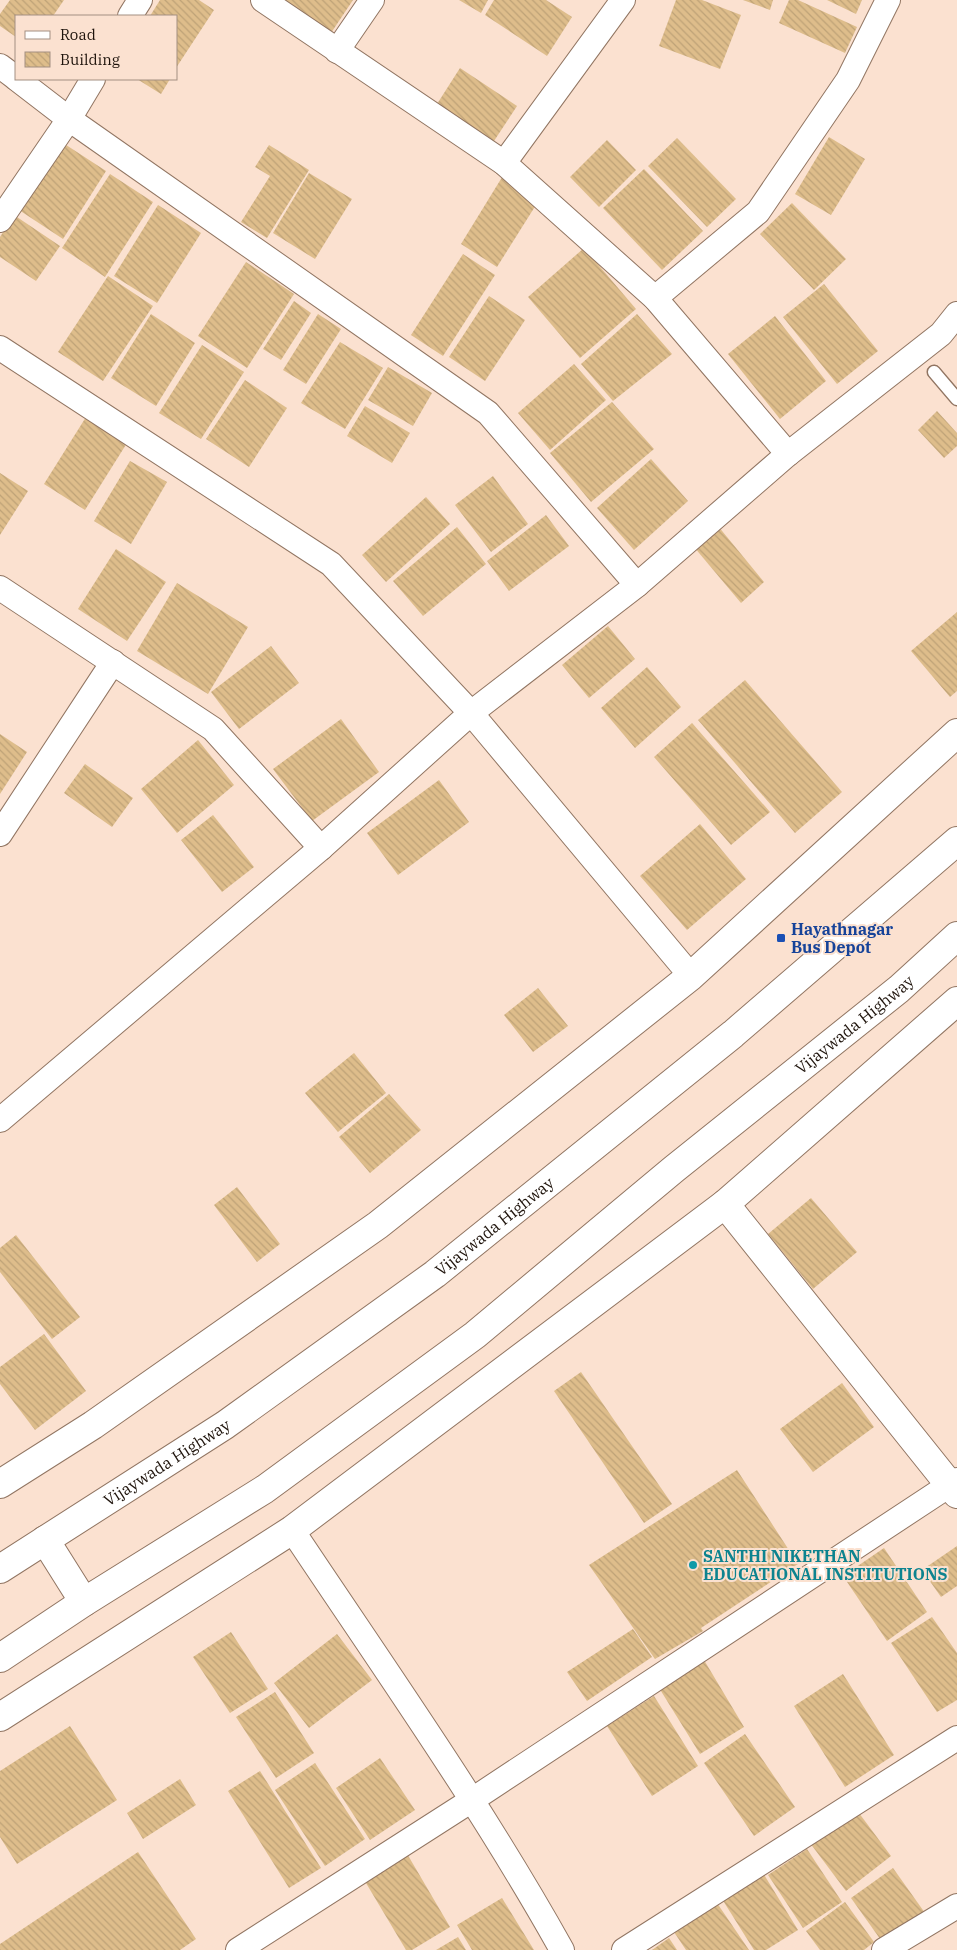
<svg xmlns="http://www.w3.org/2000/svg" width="957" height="1950" font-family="'IBM Plex Serif',serif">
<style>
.building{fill:url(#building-back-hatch)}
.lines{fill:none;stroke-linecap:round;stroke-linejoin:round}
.service-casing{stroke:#917562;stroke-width:15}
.minor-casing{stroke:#917562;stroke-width:26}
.tertiary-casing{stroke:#917562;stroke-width:30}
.trunk-casing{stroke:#917562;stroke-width:30}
.service{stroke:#fff;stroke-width:12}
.minor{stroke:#fff;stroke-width:24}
.tertiary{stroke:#fff;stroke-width:28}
.trunk{stroke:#fff;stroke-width:28}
.transit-dot{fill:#1a4fb4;stroke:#fbe1d0;stroke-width:2}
.culture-dot{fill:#0f9aa8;stroke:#fbe1d0;stroke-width:2}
.labels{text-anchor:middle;stroke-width:4;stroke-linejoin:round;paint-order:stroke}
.transit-label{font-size:16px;font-weight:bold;fill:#164399;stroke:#fbe1d0;text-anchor:start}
.street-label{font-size:16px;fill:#1e130b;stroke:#fbe1d0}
.culture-label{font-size:16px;font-weight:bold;fill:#0d838f;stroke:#fbe1d0;text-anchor:start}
</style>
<defs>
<pattern id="building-back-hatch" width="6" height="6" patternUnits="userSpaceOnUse" patternTransform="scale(1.25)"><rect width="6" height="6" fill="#debd8b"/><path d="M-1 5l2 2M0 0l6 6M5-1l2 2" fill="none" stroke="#bea277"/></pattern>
</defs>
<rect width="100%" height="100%" fill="#fbe1d0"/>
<g class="building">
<polygon points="10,0 64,0 53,16 16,16 16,37 0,26 0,14"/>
<polygon points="160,0 199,0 214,10 176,68 176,16 150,16"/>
<polygon points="275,0 353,0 329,36"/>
<polygon points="459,0 488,0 481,13"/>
<polygon points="494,0 546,0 572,17 547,56 485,15"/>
<polygon points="676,0 702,0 741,15 720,69 659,46"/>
<polygon points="743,0 773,0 770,10"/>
<polygon points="789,0 798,0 857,27 845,53 779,23"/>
<polygon points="827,0 862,0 856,14"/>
<polygon points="460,68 517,106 494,141 437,104"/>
<polygon points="137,79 170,79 161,94"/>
<polygon points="829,137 865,159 831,215 795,194"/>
<polygon points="677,138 736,199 707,227 648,166"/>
<polygon points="607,140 636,170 599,207 570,177"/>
<polygon points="60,141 106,171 63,239 16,208"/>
<polygon points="269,145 309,170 267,238 241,222 270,176 255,167"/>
<polygon points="644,169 703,231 662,270 603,208"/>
<polygon points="309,173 352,199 315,259 273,233"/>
<polygon points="110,174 153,202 105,277 62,248"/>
<polygon points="504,174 541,197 497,267 461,244"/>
<polygon points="792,203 846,259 814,290 760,234"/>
<polygon points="158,205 201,233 157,303 114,276"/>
<polygon points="14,215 60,246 36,281 0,257 0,237"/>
<polygon points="584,248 636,309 580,358 528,297"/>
<polygon points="463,254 495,275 443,356 411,335"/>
<polygon points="246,262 294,294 247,368 198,336"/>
<polygon points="108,276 153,306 103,381 58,352"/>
<polygon points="824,284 878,351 837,384 783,317"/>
<polygon points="489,296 525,320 485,381 449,357"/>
<polygon points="294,301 311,313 281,360 263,349"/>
<polygon points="151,314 195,343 156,406 111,378"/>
<polygon points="318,314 341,329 306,384 283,370"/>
<polygon points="637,314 672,354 613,401 581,364"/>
<polygon points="775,316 826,381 780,419 728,354"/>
<polygon points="340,342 383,368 345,429 301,403"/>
<polygon points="202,345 244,372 201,439 159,413"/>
<polygon points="574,364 606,400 550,450 518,413"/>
<polygon points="388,367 432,393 413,426 368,400"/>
<polygon points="245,380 287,408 249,467 206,439"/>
<polygon points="612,402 654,449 591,502 550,453"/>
<polygon points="365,406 410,433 392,463 347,436"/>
<polygon points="937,411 957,433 957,446 944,458 918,430"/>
<polygon points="86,417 127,443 85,510 44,484"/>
<polygon points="651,459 688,501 634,550 597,508"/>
<polygon points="130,461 167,482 131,544 94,521"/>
<polygon points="0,473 28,491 0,535"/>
<polygon points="493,476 528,524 491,552 455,505"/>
<polygon points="426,497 450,524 386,582 362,555"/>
<polygon points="546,515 569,546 509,591 487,561"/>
<polygon points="718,526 764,582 741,603 694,547"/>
<polygon points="457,527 486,564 423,616 393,581"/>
<polygon points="116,549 166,582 127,641 78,609"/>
<polygon points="177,583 248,627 208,694 137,651"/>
<polygon points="957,612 957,691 950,697 911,651"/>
<polygon points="608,626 635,659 589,698 562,665"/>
<polygon points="271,646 299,683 239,729 211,692"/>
<polygon points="647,667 681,707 635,748 601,708"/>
<polygon points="745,680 842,792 795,833 698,720"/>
<polygon points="341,719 379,772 312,821 273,769"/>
<polygon points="692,723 770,812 731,845 654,757"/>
<polygon points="0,734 27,752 0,794"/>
<polygon points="198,740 234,785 177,833 141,789"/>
<polygon points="85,764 133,798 112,827 64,793"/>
<polygon points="439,780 469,822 398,875 367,833"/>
<polygon points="213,815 254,867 222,892 181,840"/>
<polygon points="700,824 746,879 687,930 640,876"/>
<polygon points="538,988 568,1026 533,1052 504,1015"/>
<polygon points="354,1053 386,1093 338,1132 305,1093"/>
<polygon points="389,1094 421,1130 370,1173 339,1137"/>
<polygon points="237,1187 280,1244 257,1262 214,1205"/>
<polygon points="811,1198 857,1252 813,1289 768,1234"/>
<polygon points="16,1235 80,1317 52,1339 0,1272 0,1248"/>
<polygon points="44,1334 86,1391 35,1430 0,1384 0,1367"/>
<polygon points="581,1372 672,1504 644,1523 554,1391"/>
<polygon points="842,1383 874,1427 813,1472 780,1429"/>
<polygon points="737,1470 798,1564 701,1628 703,1631 655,1659 589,1565"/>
<polygon points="957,1546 957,1586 941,1597 922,1570"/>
<polygon points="884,1548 927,1612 887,1641 843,1576"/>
<polygon points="932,1617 957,1653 957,1700 937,1712 891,1643"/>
<polygon points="633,1629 652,1657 587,1701 567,1672"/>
<polygon points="231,1632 268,1689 230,1713 193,1657"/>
<polygon points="337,1634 372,1680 309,1728 274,1683"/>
<polygon points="701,1655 744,1727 700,1754 656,1683"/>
<polygon points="843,1674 894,1755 845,1787 794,1706"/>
<polygon points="275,1692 314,1753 276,1778 236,1717"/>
<polygon points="654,1696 698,1766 652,1796 607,1726"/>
<polygon points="70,1726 117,1800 17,1864 0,1837 0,1771"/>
<polygon points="745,1734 795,1807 754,1836 704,1763"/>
<polygon points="380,1758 415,1810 370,1840 336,1788"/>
<polygon points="315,1763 365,1839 325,1866 275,1790"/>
<polygon points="260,1771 321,1868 289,1888 228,1791"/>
<polygon points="180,1779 196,1805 143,1839 127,1813"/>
<polygon points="856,1809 891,1856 846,1891 810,1843"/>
<polygon points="807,1849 842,1902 803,1928 768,1875"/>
<polygon points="138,1852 196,1939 180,1950 0,1950 0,1944"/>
<polygon points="406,1852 450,1927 412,1950 406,1950 363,1878"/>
<polygon points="893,1868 925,1913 883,1943 851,1898"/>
<polygon points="763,1873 798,1930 766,1950 754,1950 722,1899"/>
<polygon points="502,1898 534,1950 472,1950 457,1925"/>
<polygon points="845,1902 874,1942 864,1950 820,1950 806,1931"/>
<polygon points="717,1903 749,1950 686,1950 674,1932"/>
<polygon points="458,1937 466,1950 436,1950"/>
<polygon points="669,1938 677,1950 652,1950"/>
</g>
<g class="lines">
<defs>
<polyline id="service" points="934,372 957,399"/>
<g id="minor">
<polyline points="263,0 504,163 655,298 788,454"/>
<polyline points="130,16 140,0"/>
<polyline points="337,51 372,0"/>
<polyline points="0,66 16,78"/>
<polyline points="17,79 69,119 488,413 637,585"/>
<polyline points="504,163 623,0"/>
<polyline points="0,220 69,119 93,79"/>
<polyline points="655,298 758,212 848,80 888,0"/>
<polyline points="0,348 331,564 471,713 691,976"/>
<polyline points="0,588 213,729 321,848"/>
<polyline points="0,834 113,662"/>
<polyline points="0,1120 321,848 471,713 637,585 788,454 941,334 957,314"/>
<path d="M292 1530C384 1668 481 1805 562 1950"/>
<polyline points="238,1950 472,1800 957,1480"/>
<polyline points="624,1950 957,1738"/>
<polyline points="884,1950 957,1906"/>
</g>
<g id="tertiary">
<polyline points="725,1204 957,1494"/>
<polyline points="0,1484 93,1425 378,1225 691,976 957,733"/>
<polyline points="0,1717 292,1530 725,1204 957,1001"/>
</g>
<g id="trunk">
<polyline points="45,1540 84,1602"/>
<path id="s1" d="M0 1569 225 1425 435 1274 733 1034 957 841"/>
<path id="s2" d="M0 1658 84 1602 265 1489 475 1335 674 1169 899 989 957 936"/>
</g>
</defs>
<use href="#service" class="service-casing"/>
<use href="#minor" class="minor-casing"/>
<use href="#tertiary" class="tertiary-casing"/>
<use href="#trunk" class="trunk-casing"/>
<use href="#service" class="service"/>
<use href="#minor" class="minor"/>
<use href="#tertiary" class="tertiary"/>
<use href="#trunk" class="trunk"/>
</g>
<rect class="transit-dot" x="776" y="933" width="10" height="10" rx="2.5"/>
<circle class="culture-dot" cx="693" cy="1565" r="5"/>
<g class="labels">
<g class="transit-label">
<text x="791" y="935">Hayathnagar<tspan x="791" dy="18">Bus Depot</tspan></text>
</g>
<g class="street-label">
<text dy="6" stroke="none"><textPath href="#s2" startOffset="1065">Vijaywada Highway</textPath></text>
<text dy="6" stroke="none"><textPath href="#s1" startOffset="602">Vijaywada Highway</textPath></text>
<text dy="6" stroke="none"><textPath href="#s1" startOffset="198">Vijaywada Highway</textPath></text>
</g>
<g class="culture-label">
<text x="703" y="1562">SANTHI NIKETHAN<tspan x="703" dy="18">EDUCATIONAL INSTITUTIONS</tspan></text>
</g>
</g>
<rect x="15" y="15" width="162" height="65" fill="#fbe1d0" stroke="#a38f81"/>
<rect x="25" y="31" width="25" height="8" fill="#ffffff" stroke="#a38f81"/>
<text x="60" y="40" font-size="15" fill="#1e130b">Road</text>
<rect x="25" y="52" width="25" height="15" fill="url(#building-back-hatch)" stroke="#a38f81"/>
<text x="60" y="65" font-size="15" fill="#1e130b">Building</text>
</svg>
